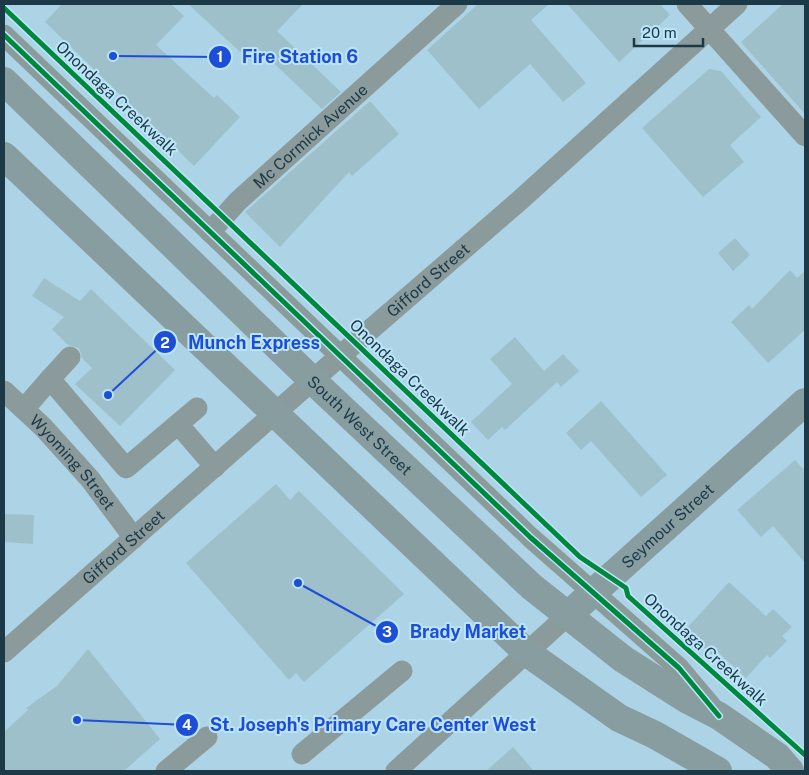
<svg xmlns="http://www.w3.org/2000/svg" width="809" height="775" font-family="'Public Sans',sans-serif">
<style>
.building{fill:#9ec0ca}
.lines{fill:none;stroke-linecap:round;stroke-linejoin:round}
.minor{stroke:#8b9b9b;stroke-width:21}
.major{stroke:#889da0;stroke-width:28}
.cycleway-casing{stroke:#bce5fa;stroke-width:8}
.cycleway{stroke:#00873e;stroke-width:5}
.labels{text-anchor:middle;stroke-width:4;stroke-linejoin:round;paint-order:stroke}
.street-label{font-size:16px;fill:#1c3947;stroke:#bce5fa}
.leader{fill:none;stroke:#1d4ed8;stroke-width:2}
.callout-dot{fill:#1d4ed8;stroke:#bce5fa;stroke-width:2}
.mark-label{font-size:15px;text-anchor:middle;font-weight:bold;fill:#fff}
.callout-label{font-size:18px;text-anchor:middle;font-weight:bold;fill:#1d4ed8;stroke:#bce5fa;stroke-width:4;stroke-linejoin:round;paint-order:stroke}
</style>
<rect width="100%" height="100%" fill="#add4e6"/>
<g class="building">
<polygon points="62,4 171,4 184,16 156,45 214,98 217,95 240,117 194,166 45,22"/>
<polygon points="188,4 303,4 277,31 341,92 322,109 260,50 250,61"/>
<polygon points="478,4 549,4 531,20 586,83 563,102 530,64 479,109 427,50"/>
<polygon points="567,4 660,4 670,15 619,62"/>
<polygon points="783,4 805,4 805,114 741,42"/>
<polygon points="709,69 721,71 761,117 730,145 744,162 703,197 642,128"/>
<polygon points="370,101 399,134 352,176 349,172 280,247 245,212"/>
<polygon points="735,238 750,255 733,271 718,253"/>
<polygon points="790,270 797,278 805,271 805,330 768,363 731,322 749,305 752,309"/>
<polygon points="44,278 80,301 91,289 175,370 120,426 75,384 92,368 82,358 79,348 68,345 52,329 64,317 32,296"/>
<polygon points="515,337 544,371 563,354 579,371 561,387 557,382 505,430 502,427 488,440 471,422 512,384 490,359"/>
<polygon points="601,401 667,475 641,497 591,441 581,450 566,433"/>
<polygon points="795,460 805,471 805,563 773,526 761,537 737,510"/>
<polygon points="276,484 290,500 299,491 404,594 304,682 296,673 289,680 186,563"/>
<polygon points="4,514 34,515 33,544 4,542"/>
<polygon points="729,582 766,616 773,609 792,627 782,636 787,641 770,658 767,655 746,678 716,650 712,655 685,630"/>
<polygon points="88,649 160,739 124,771 4,771 4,732 28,710 26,708 57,686"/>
<polygon points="513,747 534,771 486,771"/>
</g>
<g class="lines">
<g class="minor">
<polyline points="687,4 805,136"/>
<polyline points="4,35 530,537 679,668 716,712"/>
<path id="s1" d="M210 232 238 201 457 4"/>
<polyline points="50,379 70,357"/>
<path id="s2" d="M4 391 43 427 90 479 134 538"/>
<polyline points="24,409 50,379 126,468 197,408"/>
<polyline points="178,424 215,467"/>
<path id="s3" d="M4 652 340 356 518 202 737 4"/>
<polyline points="302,754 402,671"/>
<polyline points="166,771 207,737"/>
<polyline points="396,771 567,616"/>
</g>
<g class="major">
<path id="s4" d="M4 81 312 380 532 587 623 659 686 699 719 716 777 756 790 771"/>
<polyline points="4,156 526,652 619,718 655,735 718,771"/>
<path id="s5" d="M567 616 805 402"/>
</g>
<defs>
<g id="cycleway">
<polyline points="4,8 580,557 626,588 628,596 805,755"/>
<polyline points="4,35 530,537 679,668 719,716"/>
</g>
</defs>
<use href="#cycleway" class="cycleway-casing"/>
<use href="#cycleway" class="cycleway"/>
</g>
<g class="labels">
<g class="street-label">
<text transform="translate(117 98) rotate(43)" y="6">Onondaga Creekwalk</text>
<text dy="6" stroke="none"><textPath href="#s1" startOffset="139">Mc Cormick Avenue</textPath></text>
<text dy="6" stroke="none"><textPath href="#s3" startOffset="564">Gifford Street</textPath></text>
<text transform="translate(410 377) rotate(44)" y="6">Onondaga Creekwalk</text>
<text dy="6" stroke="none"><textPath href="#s4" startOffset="495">South West Street</textPath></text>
<text dy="6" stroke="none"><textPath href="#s2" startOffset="99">Wyoming Street</textPath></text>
<text dy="6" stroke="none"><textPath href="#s5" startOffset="135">Seymour Street</textPath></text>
<text dy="6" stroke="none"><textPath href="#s3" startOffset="159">Gifford Street</textPath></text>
<text transform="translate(706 649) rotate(42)" y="6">Onondaga Creekwalk</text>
</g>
</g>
<path class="leader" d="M113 56L220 57M108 395L165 342M298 583L387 632M77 720L187 725"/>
<g class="callout-dot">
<circle cx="113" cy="56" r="5"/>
<circle cx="108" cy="395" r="5"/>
<circle cx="298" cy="583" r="5"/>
<circle cx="77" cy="720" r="5"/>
<circle cx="220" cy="57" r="12"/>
<circle cx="165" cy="342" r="12"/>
<circle cx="387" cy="632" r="12"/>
<circle cx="187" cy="725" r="12"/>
</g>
<g class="mark-label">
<text x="220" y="62">1</text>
<text x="165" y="348">2</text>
<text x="387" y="637">3</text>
<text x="187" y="730">4</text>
</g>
<g class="callout-label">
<text x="300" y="63">Fire Station 6</text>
<text x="254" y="349">Munch Express</text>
<text x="468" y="638">Brady Market</text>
<text x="373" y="731">St. Joseph's Primary Care Center West</text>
</g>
<rect width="809" height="775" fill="none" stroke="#1c3947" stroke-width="10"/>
<path d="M634 38v8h69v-8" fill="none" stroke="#1c3947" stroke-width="2.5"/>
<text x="642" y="38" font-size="15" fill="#1c3947" stroke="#bce5fa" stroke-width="4" paint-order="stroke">20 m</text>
</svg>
